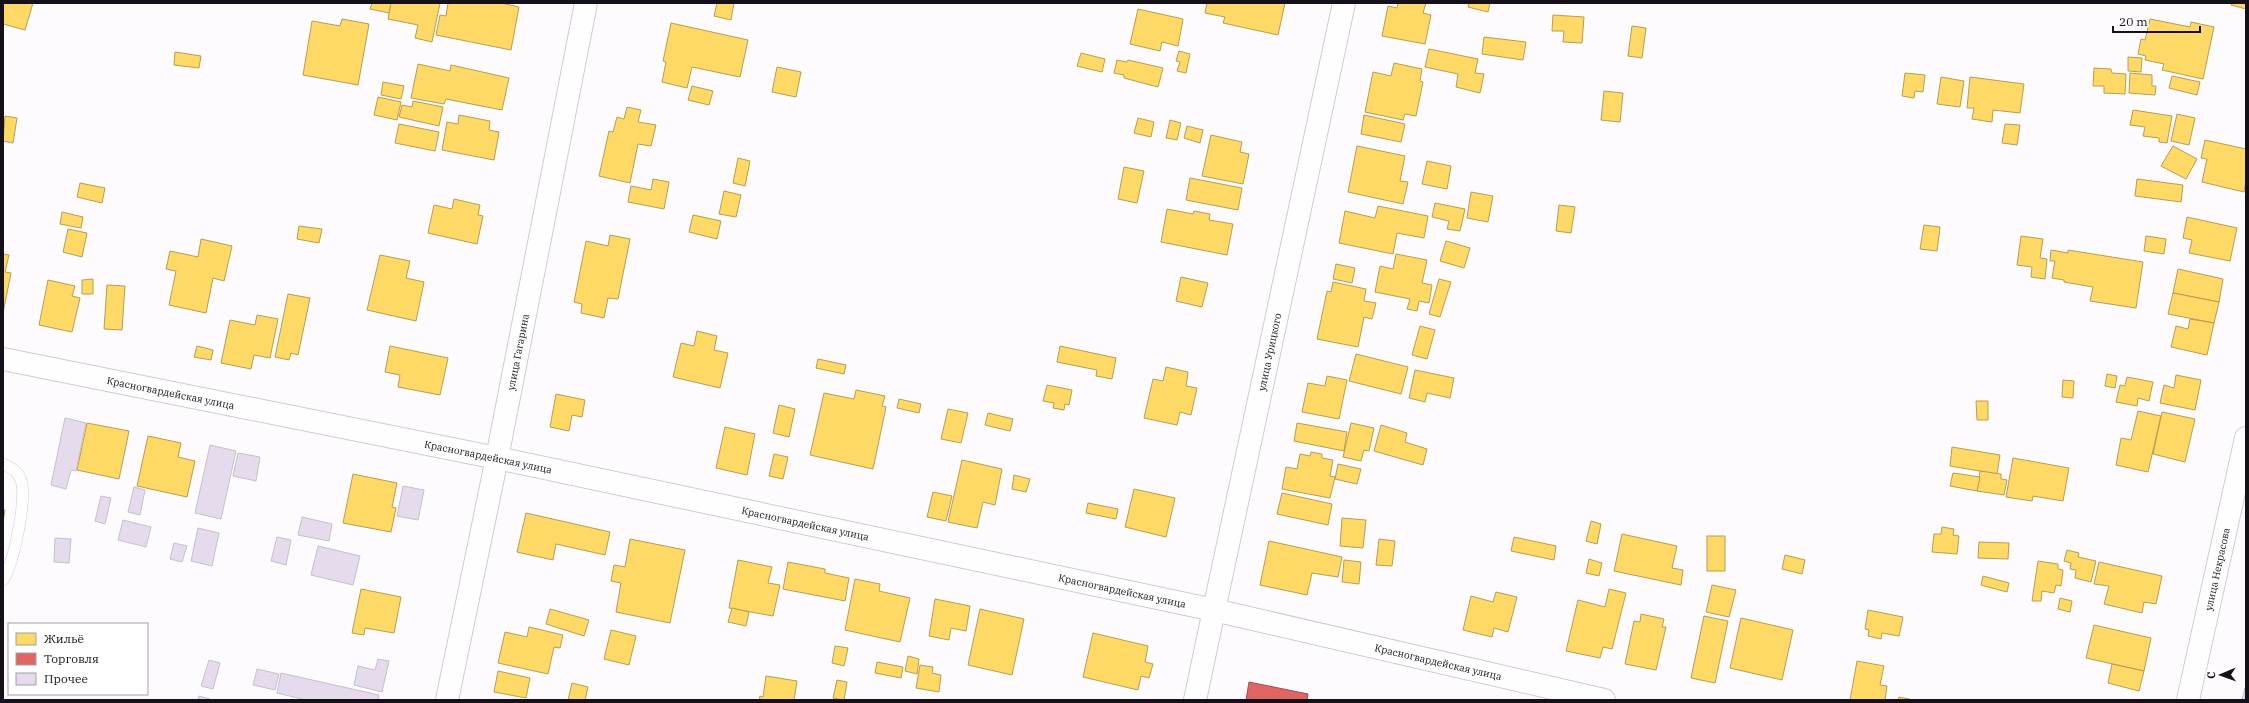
<svg xmlns="http://www.w3.org/2000/svg" width="2249" height="703" font-family="'IBM Plex Serif',serif">
<style>
.homes{fill:#ffd966;stroke:#b99d4f}
.shops{fill:#e06666;stroke:#a34c4f}
.building{fill:#e5dbed;stroke:#c4c1c7}
.lines{fill:none;stroke-linecap:round;stroke-linejoin:round}
.lane-casing{stroke:#cfccd1;stroke-width:12}
.street-casing{stroke:#cfccd1;stroke-width:24}
.secondary-casing{stroke:#cfccd1;stroke-width:24}
.lane{stroke:#fffeff;stroke-width:11}
.street{stroke:#fffeff;stroke-width:22}
.secondary{stroke:#fffeff;stroke-width:22}
.labels{text-anchor:middle;stroke-width:4;stroke-linejoin:round;paint-order:stroke}
.street-label{font-size:10px;fill:#151019;stroke:#fff}
</style>
<rect width="100%" height="100%" fill="#fdfbfe"/>
<g class="homes">
<polygon points="3,3 33,3 25,30 3,24"/>
<polygon points="372,3 391,3 389,13 370,9"/>
<polygon points="391,3 440,3 432,42 415,38 418,25 388,19"/>
<polygon points="448,3 501,3 519,7 511,50 436,35 440,15 446,16"/>
<polygon points="717,3 734,3 731,20 714,16"/>
<polygon points="1207,3 1285,3 1278,35 1223,23 1225,17 1205,13"/>
<polygon points="1398,3 1426,3 1423,13 1431,15 1425,44 1382,36 1388,6 1397,8"/>
<polygon points="1469,3 1490,3 1488,12 1468,7"/>
<polygon points="2232,3 2246,3 2246,9 2231,5"/>
<polygon points="1138,9 1183,19 1178,46 1162,42 1160,51 1130,44"/>
<polygon points="1553,15 1584,17 1582,43 1563,42 1564,31 1552,31"/>
<polygon points="342,19 369,24 358,85 303,75 312,21 340,26"/>
<polygon points="2150,19 2190,27 2191,22 2214,27 2203,79 2162,70 2164,64 2145,60 2146,56 2138,54 2141,39 2145,40"/>
<polygon points="671,23 748,40 740,77 692,67 687,88 662,82 666,62 663,61"/>
<polygon points="1632,26 1646,28 1642,58 1628,56"/>
<polygon points="1484,37 1526,42 1523,60 1482,54"/>
<polygon points="1429,49 1478,59 1475,73 1484,74 1480,93 1456,87 1458,74 1425,67"/>
<polygon points="1179,51 1190,54 1186,73 1177,71 1180,62 1176,61"/>
<polygon points="175,52 201,56 199,68 174,65"/>
<polygon points="1081,53 1105,59 1102,72 1077,66"/>
<polygon points="2128,57 2142,58 2141,72 2128,71"/>
<polygon points="1117,60 1127,62 1128,60 1163,68 1158,87 1124,78 1124,75 1114,73"/>
<polygon points="1394,63 1422,69 1420,81 1423,82 1416,116 1405,114 1403,120 1365,112 1373,72 1391,76"/>
<polygon points="418,64 450,71 451,65 509,78 502,110 446,99 444,104 411,98"/>
<polygon points="777,67 801,72 796,97 772,92"/>
<polygon points="2094,68 2111,69 2112,73 2126,74 2125,94 2104,93 2104,86 2093,86"/>
<polygon points="1905,73 1925,75 1923,92 1915,91 1914,98 1902,96"/>
<polygon points="2130,73 2152,75 2152,86 2156,86 2155,95 2129,93"/>
<polygon points="2172,76 2200,82 2197,95 2169,88"/>
<polygon points="1941,77 1964,81 1960,107 1937,104"/>
<polygon points="1970,77 2024,84 2020,113 1993,110 1992,122 1972,119 1974,108 1967,108"/>
<polygon points="383,82 404,86 401,99 381,95"/>
<polygon points="692,86 713,91 709,105 688,100"/>
<polygon points="1604,91 1623,93 1620,122 1601,120"/>
<polygon points="378,97 401,102 397,120 374,115"/>
<polygon points="413,101 443,107 439,126 399,117 402,105 412,107"/>
<polygon points="627,107 641,110 638,122 656,125 651,146 638,144 630,183 599,176 609,131 613,132 617,117 624,119"/>
<polygon points="2133,110 2172,116 2167,143 2159,142 2159,138 2143,136 2145,127 2130,125"/>
<polygon points="2177,114 2195,118 2189,145 2171,141"/>
<polygon points="459,115 490,121 489,130 499,132 494,160 442,150 447,122 458,124"/>
<polygon points="1364,115 1405,124 1401,142 1361,134"/>
<polygon points="5,116 17,118 13,143 3,141"/>
<polygon points="1138,118 1154,122 1151,137 1134,133"/>
<polygon points="1170,120 1181,123 1177,140 1166,138"/>
<polygon points="399,124 439,132 435,151 395,143"/>
<polygon points="2005,124 2020,125 2017,145 2002,143"/>
<polygon points="1187,126 1203,130 1200,143 1184,138"/>
<polygon points="1211,135 1242,142 1240,152 1249,154 1243,184 1202,176"/>
<polygon points="2205,140 2246,149 2246,181 2244,192 2202,182 2207,159 2201,158"/>
<polygon points="1357,146 1405,156 1400,181 1408,182 1403,204 1348,192"/>
<polygon points="2173,146 2197,159 2186,179 2161,166"/>
<polygon points="738,158 750,161 745,186 733,183"/>
<polygon points="1427,161 1451,166 1447,189 1422,184"/>
<polygon points="1124,167 1144,171 1137,203 1118,199"/>
<polygon points="1190,178 1242,188 1238,210 1186,200"/>
<polygon points="653,179 669,182 664,209 628,202 631,186 651,190"/>
<polygon points="2137,179 2183,185 2181,202 2135,196"/>
<polygon points="80,183 105,188 102,203 77,197"/>
<polygon points="724,191 741,195 736,217 719,214"/>
<polygon points="1471,192 1493,196 1488,222 1467,218"/>
<polygon points="454,199 480,205 478,215 483,216 477,244 428,233 434,205 452,209"/>
<polygon points="1435,203 1465,209 1460,231 1447,229 1449,221 1432,217"/>
<polygon points="1559,205 1575,207 1571,233 1556,231"/>
<polygon points="1378,206 1428,216 1424,238 1397,233 1393,254 1339,243 1345,211 1375,218"/>
<polygon points="1167,209 1193,214 1194,211 1210,214 1209,220 1233,224 1227,255 1161,242"/>
<polygon points="62,212 83,217 81,228 60,224"/>
<polygon points="693,215 721,221 717,239 689,232"/>
<polygon points="2187,217 2237,228 2230,261 2189,253 2192,240 2183,238"/>
<polygon points="1924,225 1940,227 1937,251 1920,249"/>
<polygon points="299,226 322,229 319,243 297,239"/>
<polygon points="68,229 87,233 82,257 63,252"/>
<polygon points="610,235 630,239 618,299 608,298 604,318 581,313 582,304 574,302 586,241 608,246"/>
<polygon points="2021,236 2043,239 2040,258 2047,259 2045,279 2031,277 2032,267 2017,265"/>
<polygon points="2146,236 2166,239 2164,254 2144,251"/>
<polygon points="201,239 232,246 224,281 213,278 206,313 169,305 176,271 166,269 170,251 198,257"/>
<polygon points="1446,241 1470,248 1464,268 1440,261"/>
<polygon points="2051,250 2068,253 2068,250 2143,262 2136,308 2090,301 2093,287 2064,282 2064,280 2052,278 2055,261 2050,261"/>
<polygon points="3,254 9,255 5,272 11,273 3,313"/>
<polygon points="1396,254 1427,260 1422,283 1432,285 1429,303 1419,301 1417,311 1407,309 1410,299 1375,292 1380,266 1393,269"/>
<polygon points="380,255 410,261 406,278 424,282 416,321 367,310"/>
<polygon points="1336,264 1355,268 1352,283 1333,279"/>
<polygon points="2178,269 2223,279 2219,302 2173,293"/>
<polygon points="1181,277 1208,283 1202,307 1176,301"/>
<polygon points="93,279 93,294 82,294 82,280"/>
<polygon points="1439,279 1451,282 1440,317 1429,314"/>
<polygon points="48,280 75,286 72,296 80,298 72,332 39,325"/>
<polygon points="1333,282 1366,289 1364,301 1376,303 1372,319 1364,317 1358,347 1317,339 1327,291 1331,292"/>
<polygon points="107,285 125,286 122,330 104,329"/>
<polygon points="2173,293 2219,302 2214,323 2168,314"/>
<polygon points="288,294 310,298 298,355 291,353 289,360 275,357"/>
<polygon points="257,315 278,319 270,358 254,355 251,369 221,363 230,320 255,325"/>
<polygon points="2190,319 2214,323 2207,355 2171,347 2176,326 2188,329"/>
<polygon points="1420,326 1435,330 1427,359 1412,355"/>
<polygon points="697,331 717,336 714,350 728,353 720,388 673,377 681,343 694,346"/>
<polygon points="197,346 213,350 211,360 194,357"/>
<polygon points="390,346 448,358 440,395 398,387 400,375 385,372"/>
<polygon points="1060,346 1116,358 1112,379 1096,376 1097,370 1057,362"/>
<polygon points="1356,354 1408,367 1401,394 1349,381"/>
<polygon points="818,359 846,365 844,374 816,368"/>
<polygon points="1166,367 1188,372 1186,386 1197,388 1191,415 1180,412 1177,425 1144,418 1153,379 1163,381"/>
<polygon points="1415,370 1454,378 1450,398 1427,393 1425,402 1409,398"/>
<polygon points="2107,374 2117,376 2115,388 2105,386"/>
<polygon points="2176,375 2201,380 2195,410 2160,403 2164,385 2174,388"/>
<polygon points="1327,376 1347,380 1339,419 1302,412 1308,383 1325,386"/>
<polygon points="2127,377 2153,382 2149,401 2138,398 2137,406 2116,402 2120,385 2125,386"/>
<polygon points="2063,380 2074,381 2073,398 2062,397"/>
<polygon points="1047,385 1072,390 1069,405 1065,404 1064,410 1053,408 1054,403 1043,401"/>
<polygon points="856,390 885,396 882,406 886,407 873,469 810,455 824,393 854,399"/>
<polygon points="556,394 585,400 582,417 572,415 569,431 550,427"/>
<polygon points="899,399 921,404 919,413 897,408"/>
<polygon points="1976,401 1988,401 1988,420 1977,420"/>
<polygon points="779,405 795,409 789,437 773,433"/>
<polygon points="948,409 968,413 961,443 941,439"/>
<polygon points="2138,411 2161,416 2148,472 2116,465 2121,438 2131,440"/>
<polygon points="2162,412 2195,419 2185,462 2153,454"/>
<polygon points="988,413 1013,419 1010,431 985,425"/>
<polygon points="87,423 129,431 119,479 77,470"/>
<polygon points="1297,423 1347,432 1344,451 1294,441"/>
<polygon points="1351,423 1374,428 1369,451 1364,450 1361,461 1343,457"/>
<polygon points="1381,425 1407,433 1405,442 1427,449 1423,465 1374,451"/>
<polygon points="725,427 755,434 747,475 716,468"/>
<polygon points="148,436 181,443 178,457 195,461 187,497 137,486"/>
<polygon points="1952,447 2000,455 1997,474 1950,466"/>
<polygon points="1311,452 1322,454 1322,458 1333,460 1330,476 1335,477 1330,498 1282,489 1286,467 1297,469 1300,454 1310,456"/>
<polygon points="774,454 788,457 783,479 769,476"/>
<polygon points="2013,458 2069,468 2063,501 2033,496 2032,501 2006,497"/>
<polygon points="962,460 1002,469 995,505 983,502 977,528 948,522"/>
<polygon points="1338,464 1361,469 1357,484 1335,479"/>
<polygon points="1980,471 2001,474 2001,479 2007,480 2004,495 1977,491"/>
<polygon points="1953,473 1980,477 1977,491 1950,486"/>
<polygon points="353,474 397,483 392,507 396,508 391,532 343,523"/>
<polygon points="1014,475 1030,479 1026,492 1012,489"/>
<polygon points="1134,489 1175,498 1166,537 1125,527"/>
<polygon points="933,492 952,496 946,521 927,517"/>
<polygon points="1282,493 1332,504 1328,525 1277,514"/>
<polygon points="1088,503 1118,509 1116,519 1086,513"/>
<polygon points="3,510 5,510 3,522"/>
<polygon points="526,513 610,532 605,555 556,544 553,560 517,552"/>
<polygon points="1342,518 1366,520 1363,548 1340,546"/>
<polygon points="1591,521 1601,524 1597,544 1586,541"/>
<polygon points="1942,527 1954,529 1953,535 1959,536 1957,554 1932,552 1934,534 1941,534"/>
<polygon points="1622,534 1677,546 1672,568 1683,570 1681,585 1614,571"/>
<rect x="1707" y="536" width="18" height="35"/>
<polygon points="1514,537 1556,546 1554,560 1511,551"/>
<polygon points="630,539 685,550 670,623 616,612 621,583 611,581 614,565 625,567"/>
<polygon points="1379,539 1395,541 1392,566 1376,565"/>
<polygon points="1269,541 1342,557 1338,577 1312,573 1307,595 1260,585"/>
<polygon points="1979,542 2009,543 2008,559 1978,558"/>
<polygon points="2067,550 2079,553 2078,557 2096,561 2091,582 2075,578 2076,570 2070,569 2071,563 2064,561"/>
<polygon points="1785,555 1805,560 1802,574 1782,569"/>
<polygon points="1589,559 1602,563 1599,576 1586,573"/>
<polygon points="738,560 772,567 768,583 780,585 773,616 729,608"/>
<polygon points="1344,560 1361,562 1359,584 1342,582"/>
<polygon points="2038,561 2058,564 2058,569 2063,570 2061,586 2056,585 2054,593 2042,591 2041,601 2032,601"/>
<polygon points="788,562 825,569 825,573 849,578 845,601 783,589"/>
<polygon points="2099,562 2162,576 2156,604 2144,602 2142,613 2104,604 2109,586 2094,584"/>
<polygon points="1983,576 2009,583 2007,592 1981,585"/>
<polygon points="855,579 880,584 879,591 910,598 900,642 845,630"/>
<polygon points="1712,585 1736,590 1729,617 1706,612"/>
<polygon points="361,589 401,597 394,633 365,628 364,635 352,633"/>
<polygon points="1609,589 1626,593 1612,649 1603,647 1600,658 1566,651 1578,600 1605,607"/>
<polygon points="1496,592 1517,597 1508,632 1494,628 1492,637 1463,630 1471,596 1493,602"/>
<polygon points="2060,598 2072,601 2070,612 2058,609"/>
<polygon points="935,599 970,606 966,631 951,628 949,640 929,636"/>
<polygon points="732,608 749,612 746,626 728,622"/>
<polygon points="550,609 589,620 584,636 546,624"/>
<polygon points="980,609 1024,619 1012,675 968,665"/>
<polygon points="1868,610 1903,617 1899,636 1882,633 1881,639 1868,636 1869,630 1865,629"/>
<polygon points="1641,614 1664,619 1662,627 1666,627 1656,670 1625,664 1634,621 1640,622"/>
<polygon points="1704,616 1728,621 1715,683 1691,678"/>
<polygon points="1741,618 1793,630 1782,680 1730,668"/>
<polygon points="2094,625 2151,638 2144,671 2086,658"/>
<polygon points="529,627 563,635 560,648 554,647 548,674 498,663 505,632 527,637"/>
<polygon points="611,630 636,636 629,665 604,659"/>
<polygon points="1093,633 1148,646 1145,662 1153,664 1149,678 1141,676 1138,690 1083,677"/>
<polygon points="835,646 848,648 844,666 832,663"/>
<polygon points="908,656 919,659 917,674 905,671"/>
<polygon points="1857,661 1884,666 1880,685 1887,686 1885,700 1850,700"/>
<polygon points="877,662 903,667 901,678 875,673"/>
<polygon points="2112,664 2144,671 2139,691 2108,683"/>
<polygon points="920,665 933,667 932,673 941,675 939,692 916,688"/>
<polygon points="498,671 530,678 526,698 494,692"/>
<polygon points="766,676 797,681 794,700 759,700 760,696 763,697"/>
<polygon points="837,680 847,682 844,700 833,698"/>
<polygon points="572,683 588,687 585,700 568,700"/>
<polygon points="1899,697 1914,700 1898,700"/>
</g>
<polygon class="shops" points="1249,682 1308,694 1307,700 1246,700"/>
<g class="building">
<polygon points="65,418 86,423 76,471 71,470 66,489 51,485"/>
<polygon points="210,445 236,451 221,519 195,513"/>
<polygon points="238,453 260,457 256,481 233,476"/>
<polygon points="403,486 424,490 418,520 397,516"/>
<polygon points="134,487 145,490 140,515 128,512"/>
<polygon points="101,496 111,498 105,524 95,521"/>
<polygon points="302,517 332,524 329,541 298,535"/>
<polygon points="123,520 151,527 146,547 118,540"/>
<polygon points="198,528 219,533 212,566 191,561"/>
<polygon points="277,537 291,540 286,565 271,561"/>
<polygon points="55,538 71,539 69,563 54,562"/>
<polygon points="174,543 187,546 182,562 170,559"/>
<polygon points="318,546 360,556 353,585 311,575"/>
<polygon points="378,659 389,661 382,692 354,685 358,666 375,670"/>
<polygon points="209,660 220,663 213,689 201,686"/>
<polygon points="257,669 279,674 275,690 253,685"/>
<polygon points="281,673 379,695 378,700 306,700 277,693"/>
<polygon points="2245,688 2246,700 2242,700"/>
<polygon points="199,696 210,699 209,700 198,700"/>
</g>
<g class="lines">
<defs>
<path id="lane" d="M3 464C11 468 18 471 21 480 27 499 14 563 3 580"/>
<g id="street">
<path id="s1" d="M447 700 497 458 586 3"/>
<polyline points="1195,700 1214,610"/>
</g>
<g id="secondary">
<path id="s2" d="M3 359 497 458 1214 610 1604 700"/>
<path id="s3" d="M1214 610 1344 3"/>
<path id="s4" d="M2188 700 2246 438"/>
</g>
</defs>
<use href="#lane" class="lane-casing"/>
<use href="#street" class="street-casing"/>
<use href="#secondary" class="secondary-casing"/>
<use href="#lane" class="lane"/>
<use href="#street" class="street"/>
<use href="#secondary" class="secondary"/>
</g>
<g class="labels">
<g class="street-label">
<text dy="4" stroke="none"><textPath href="#s3" startOffset="264">улица Урицкого</textPath></text>
<text dy="4" stroke="none"><textPath href="#s1" startOffset="355">улица Гагарина</textPath></text>
<text dy="4" stroke="none"><textPath href="#s2" startOffset="171">Красногвардейская улица</textPath></text>
<text dy="4" stroke="none"><textPath href="#s2" startOffset="495">Красногвардейская улица</textPath></text>
<text dy="4" stroke="none"><textPath href="#s2" startOffset="819">Красногвардейская улица</textPath></text>
<text dy="4" stroke="none"><textPath href="#s4" startOffset="134">улица Некрасова</textPath></text>
<text dy="4" stroke="none"><textPath href="#s2" startOffset="1143">Красногвардейская улица</textPath></text>
<text dy="4" stroke="none"><textPath href="#s2" startOffset="1467">Красногвардейская улица</textPath></text>
</g>
</g>
<rect width="2249" height="703" fill="none" stroke="#151019" stroke-width="8"/>
<rect x="8" y="623" width="140" height="72" fill="#ffffff" stroke="#a19fa3"/>
<rect x="16" y="633" width="20" height="12" fill="#ffd966" stroke="#a19fa3"/>
<text x="44" y="643" font-size="12" fill="#151019">Жильё</text>
<rect x="16" y="653" width="20" height="12" fill="#e06666" stroke="#a19fa3"/>
<text x="44" y="663" font-size="12" fill="#151019">Торговля</text>
<rect x="16" y="673" width="20" height="12" fill="#e5dbed" stroke="#a19fa3"/>
<text x="44" y="683" font-size="12" fill="#151019">Прочее</text>
<g transform="translate(2221 675) rotate(268)" stroke="#ffffff" stroke-width="3" paint-order="stroke">
<path d="M0-3L7 15L0 10L-7 15Z" fill="#151019"/>
<text y="-6" font-size="11" font-weight="bold" text-anchor="middle" fill="#151019">С</text>
</g>
<path d="M2113 26v6h87v-6" fill="none" stroke="#151019" stroke-width="2"/>
<text x="2119" y="26" font-size="12" fill="#151019" stroke="#ffffff" stroke-width="3" paint-order="stroke">20 m</text>
</svg>
